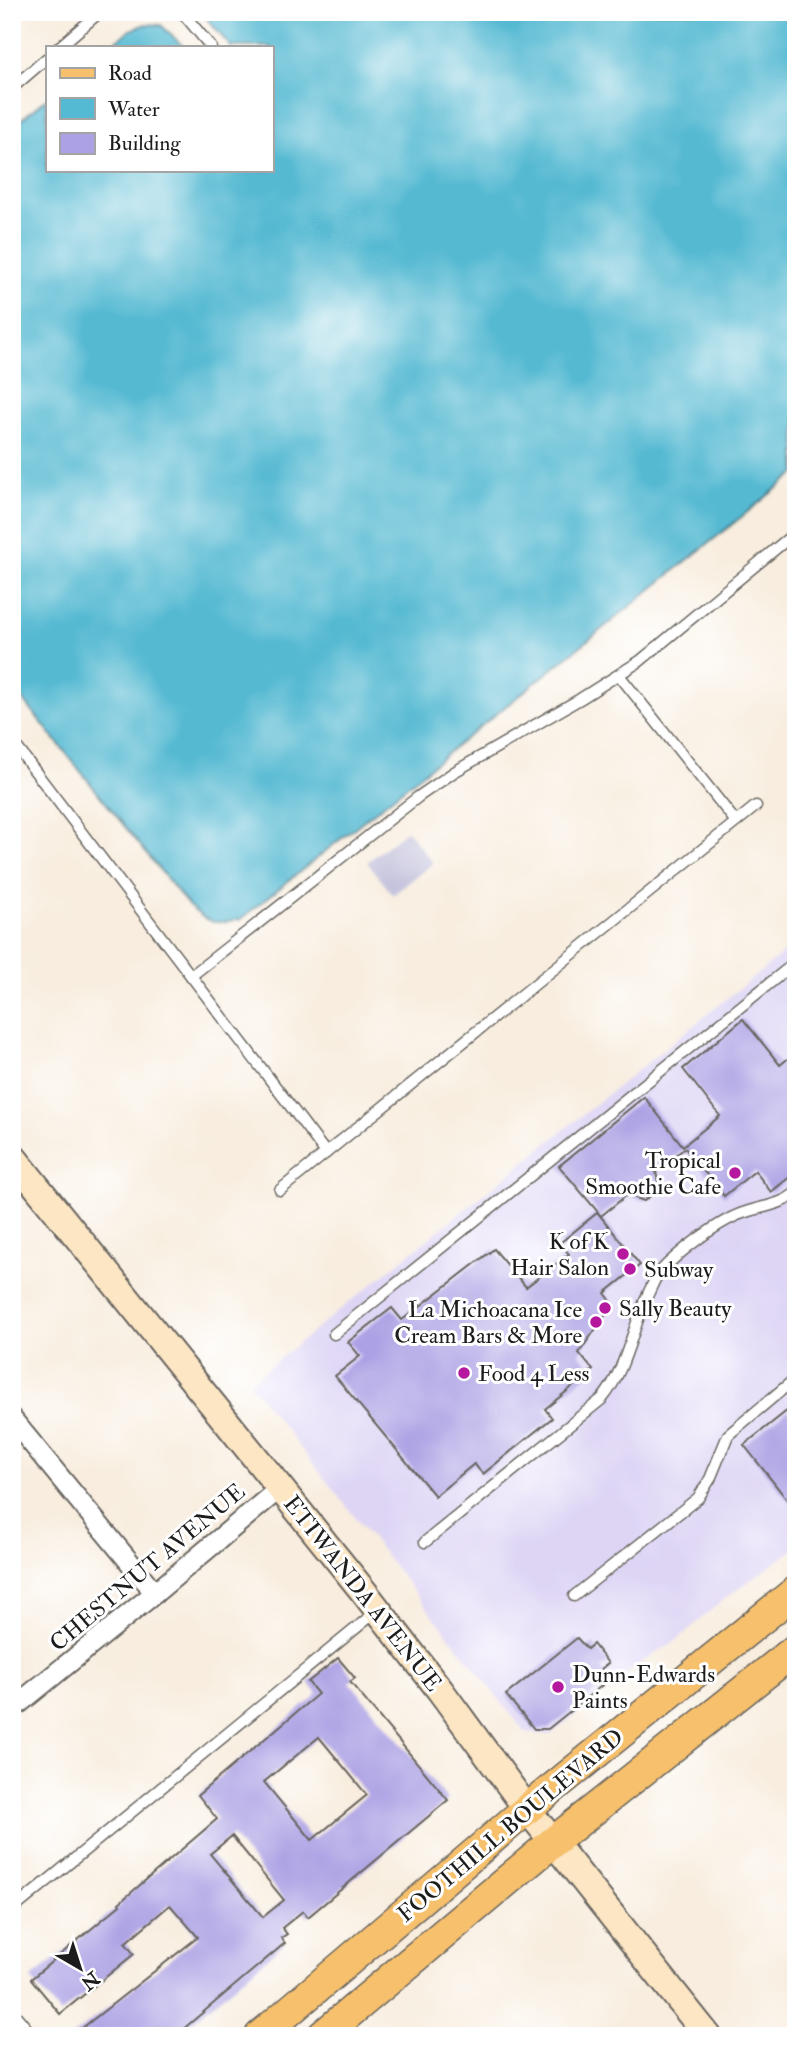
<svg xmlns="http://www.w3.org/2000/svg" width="808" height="2048" font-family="'IM FELL Double Pica',serif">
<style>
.built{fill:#ded5f5}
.industrial{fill:#c3c1db}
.water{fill:#54b9d2;stroke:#386a77;stroke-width:2}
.building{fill:#aca1e4;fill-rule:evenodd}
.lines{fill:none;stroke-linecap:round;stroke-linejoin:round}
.lane-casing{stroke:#696560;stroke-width:13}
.street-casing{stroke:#696560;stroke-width:23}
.secondary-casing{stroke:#696560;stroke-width:30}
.primary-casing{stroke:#696560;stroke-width:33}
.lane{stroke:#fff;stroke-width:10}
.street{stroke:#fff;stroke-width:19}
.secondary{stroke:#fce6c4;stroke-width:26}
.primary{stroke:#f7c06c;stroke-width:30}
.poi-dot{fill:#b5179e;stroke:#fff;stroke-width:2.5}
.labels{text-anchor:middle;stroke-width:6;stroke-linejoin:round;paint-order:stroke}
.poi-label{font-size:23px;fill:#1c1c1c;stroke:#fff;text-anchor:start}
.street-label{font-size:23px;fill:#1c1c1c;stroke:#fff}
</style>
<rect width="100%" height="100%" fill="#fff"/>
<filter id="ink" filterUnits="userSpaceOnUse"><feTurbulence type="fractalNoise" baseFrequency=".0143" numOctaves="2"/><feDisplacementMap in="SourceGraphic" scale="14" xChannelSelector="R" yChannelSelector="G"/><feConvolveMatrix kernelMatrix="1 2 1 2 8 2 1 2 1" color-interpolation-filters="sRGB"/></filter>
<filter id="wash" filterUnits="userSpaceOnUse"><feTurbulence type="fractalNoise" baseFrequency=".00686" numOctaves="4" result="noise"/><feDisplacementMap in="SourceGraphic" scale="28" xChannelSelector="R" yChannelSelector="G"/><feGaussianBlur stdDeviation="1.57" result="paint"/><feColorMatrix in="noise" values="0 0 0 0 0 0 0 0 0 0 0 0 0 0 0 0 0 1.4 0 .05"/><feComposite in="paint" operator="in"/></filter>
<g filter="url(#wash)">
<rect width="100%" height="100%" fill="#f8edde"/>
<polygon class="built" points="796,943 796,1548 724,1599 676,1641 641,1663 550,1735 525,1732 249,1383"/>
<polygon class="industrial" points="407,830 433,863 393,895 367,862"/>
<g class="water">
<path d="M201 12H796V473L241 919C214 925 208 924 188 905L12 686V127L47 98V170H271V47H231Z"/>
<polygon points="146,24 161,25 184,47 109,47 130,30"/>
</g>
<g id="blocks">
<g class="building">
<polygon points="743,1019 780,1065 796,1052 796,1172 771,1192 755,1171 724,1196 685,1148 656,1171 659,1189 644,1201 627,1195 601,1216 598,1213 640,1265 605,1293 613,1304 579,1353 593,1370 545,1409 552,1418 483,1474 474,1464 435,1496 335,1376 360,1356 348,1342 392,1308 402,1320 494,1249 526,1287 569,1254 560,1243 598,1212 559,1166 644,1097 683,1146 720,1116 683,1069"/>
<polygon points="788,1410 796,1421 796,1511 744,1445"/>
<polygon points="577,1638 587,1649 593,1644 608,1663 601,1669 610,1679 548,1729 534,1729 506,1695"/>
<path d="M338 1658 355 1678 350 1682 448 1800 308 1917 303 1911 282 1928 287 1934 281 1938 285 1943 175 2036H72L198 1937 170 1905 125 1943 134 1954 60 2014 31 1979 120 1905 119 1903 217 1819 198 1795 318 1694 308 1682ZM319 1737 367 1795 312 1840 264 1782ZM232 1836 284 1900 263 1917 210 1854Z"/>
</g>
</g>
</g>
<g filter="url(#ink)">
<use href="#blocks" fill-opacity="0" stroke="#696560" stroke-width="2"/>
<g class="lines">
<defs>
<g id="lane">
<polyline points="182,12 211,47"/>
<polyline points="59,47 100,12"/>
<polyline points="12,88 47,58"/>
<polyline points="619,675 736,822"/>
<polyline points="12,741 326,1153"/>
<polyline points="191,976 418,797 454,772 580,699 640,661 796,532"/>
<polyline points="280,1190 756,806"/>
<polyline points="334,1334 796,962"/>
<path d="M425 1542 602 1399C627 1369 632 1327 649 1292 652 1286 655 1278 659 1273 677 1253 721 1219 746 1212 764 1206 781 1205 796 1193"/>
<polyline points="574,1596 698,1498 710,1479 728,1435 796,1378"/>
<polyline points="12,1910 377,1611"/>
<polyline points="12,2011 33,2036"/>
</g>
<g id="street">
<polyline points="12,1419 155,1593"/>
<polyline points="12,1709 155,1593 280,1488"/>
</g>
<polyline id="secondary" points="12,1156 364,1592 440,1690 527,1809 708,2036"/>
<g id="primary">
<polyline points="260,2036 527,1809 796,1591"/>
<polyline points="322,2036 553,1842 796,1649"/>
</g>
</defs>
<use href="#lane" class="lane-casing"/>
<use href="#street" class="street-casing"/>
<use href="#secondary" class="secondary-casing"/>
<use href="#primary" class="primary-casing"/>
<use href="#lane" class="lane"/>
<use href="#street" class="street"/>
<use href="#secondary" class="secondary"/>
<use href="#primary" class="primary"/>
</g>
</g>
<g class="poi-dot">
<circle cx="735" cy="1173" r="7"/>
<circle cx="623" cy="1254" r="7"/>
<circle cx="630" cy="1269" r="7"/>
<circle cx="605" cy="1308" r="7"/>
<circle cx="596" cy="1322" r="7"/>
<circle cx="464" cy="1373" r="7"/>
<circle cx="558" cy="1687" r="7"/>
</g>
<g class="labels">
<g class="poi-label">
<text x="721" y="1168" text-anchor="end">Tropical<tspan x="721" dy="26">Smoothie Cafe</tspan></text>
<text x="609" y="1249" text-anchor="end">K of K<tspan x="609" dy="26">Hair Salon</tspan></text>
<text x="644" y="1277">Subway</text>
<text x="619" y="1316">Sally Beauty</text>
<text x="582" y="1317" text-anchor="end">La Michoacana Ice<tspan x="582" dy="26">Cream Bars &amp; More</tspan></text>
<text x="478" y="1381">Food 4 Less</text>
<text x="572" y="1682">Dunn-Edwards<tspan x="572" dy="26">Paints</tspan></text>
</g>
<g class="street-label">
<text transform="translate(147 1567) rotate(-40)" y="8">CHESTNUT AVENUE</text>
<text transform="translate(363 1593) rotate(52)" y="8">ETIWANDA AVENUE</text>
<text transform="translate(510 1825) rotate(-40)" y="8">FOOTHILL BOULEVARD</text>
</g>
</g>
<rect width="808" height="2048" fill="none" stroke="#fff" stroke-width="42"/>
<rect x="46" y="46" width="228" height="126" fill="#ffffff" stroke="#a4a4a4" stroke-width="2"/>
<rect x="60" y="68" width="35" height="10" fill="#f7c06c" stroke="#a4a4a4" stroke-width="2"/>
<text x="108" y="80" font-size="21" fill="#1c1c1c">Road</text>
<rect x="60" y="98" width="35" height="21" fill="#54b9d2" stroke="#a4a4a4" stroke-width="2"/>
<text x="108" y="116" font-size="21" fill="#1c1c1c">Water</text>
<rect x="60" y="133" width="35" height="21" fill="#aca1e4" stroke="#a4a4a4" stroke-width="2"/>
<text x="108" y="150" font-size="21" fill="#1c1c1c">Building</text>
<g transform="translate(80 1968) rotate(141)" stroke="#ffffff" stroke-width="5" paint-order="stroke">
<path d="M0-5L12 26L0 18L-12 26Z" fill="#1c1c1c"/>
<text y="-10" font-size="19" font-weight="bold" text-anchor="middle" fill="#1c1c1c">N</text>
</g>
</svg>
